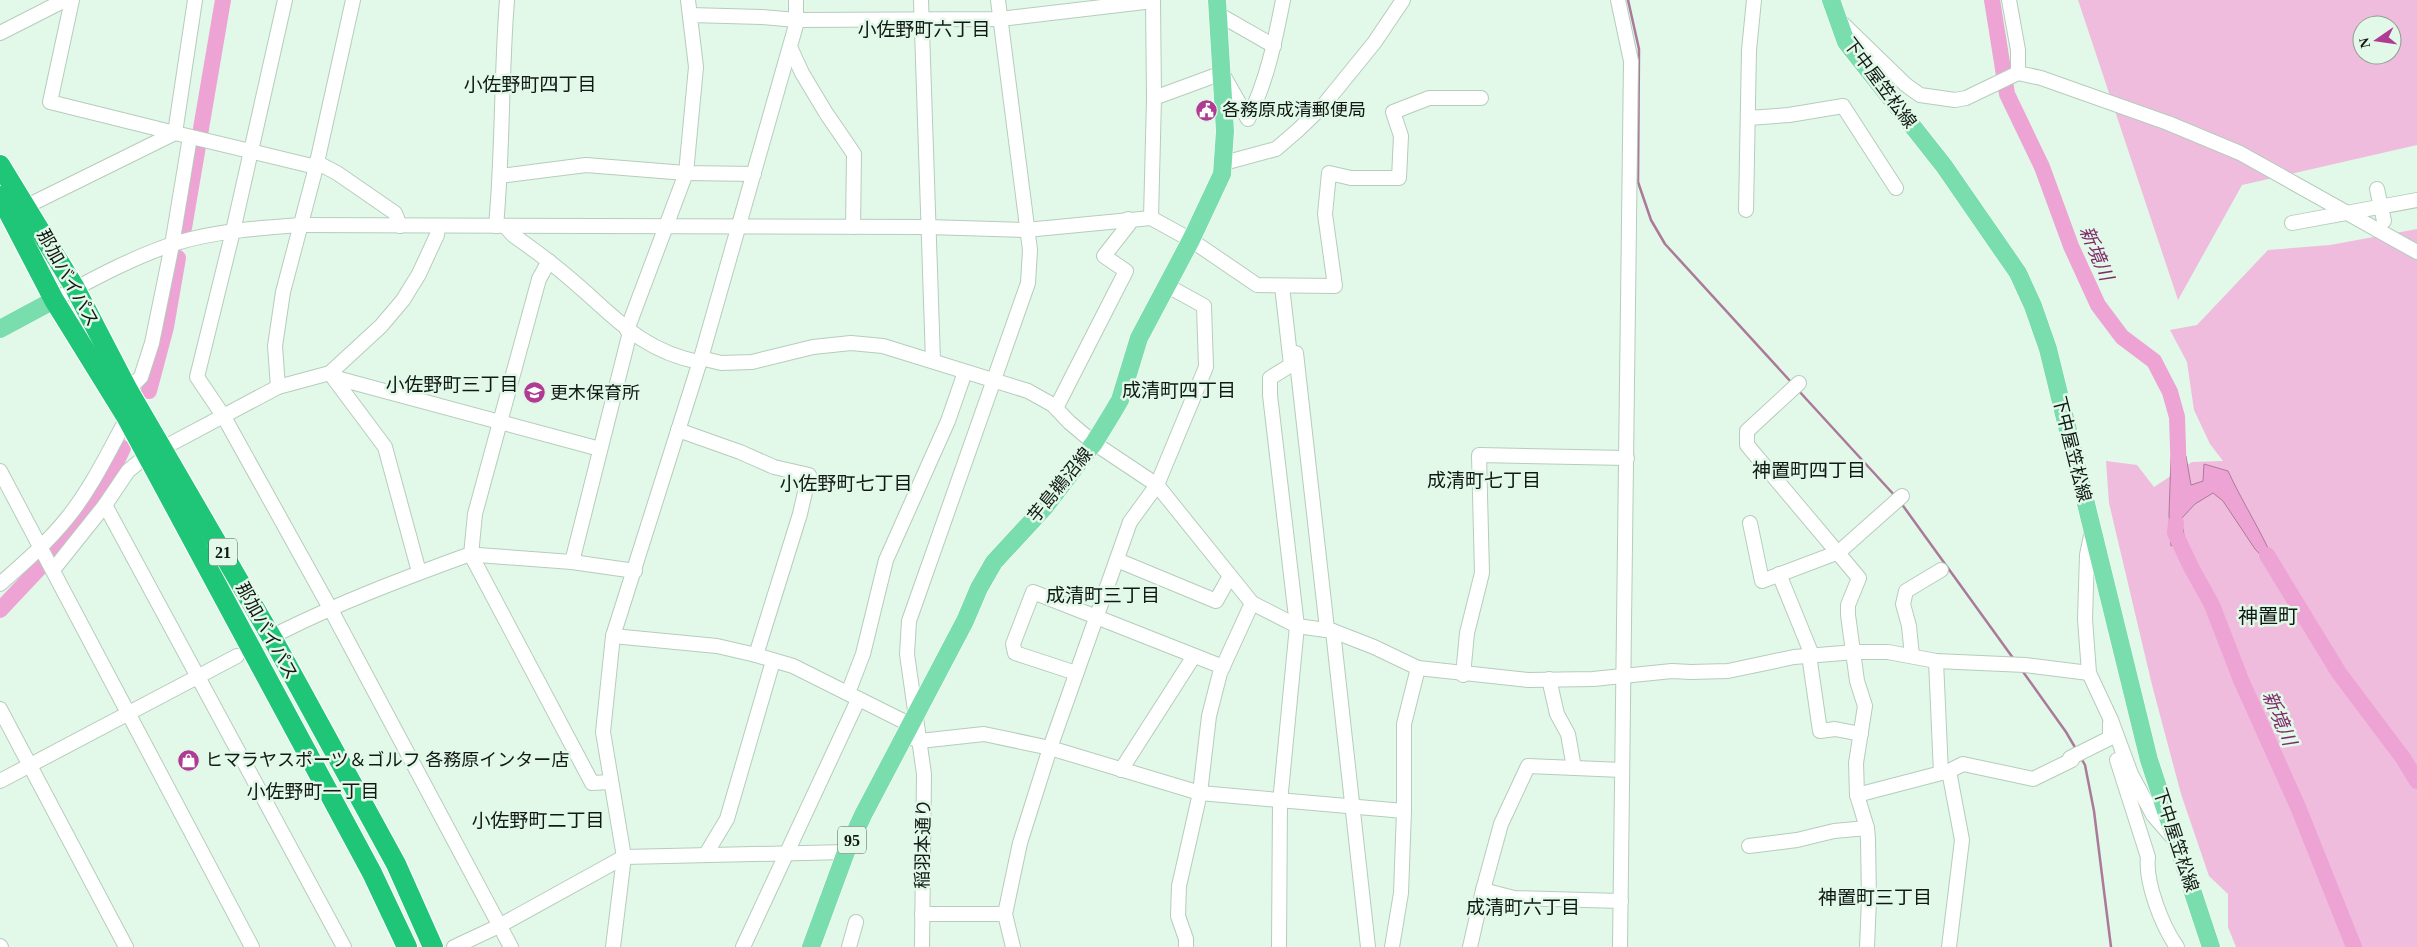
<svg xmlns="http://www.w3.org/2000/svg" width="2417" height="947" font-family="'Times New Roman','Noto Sans JP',serif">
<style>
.green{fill:#efbcdd;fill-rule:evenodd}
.water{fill:#eda3d4;stroke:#ab7a9a}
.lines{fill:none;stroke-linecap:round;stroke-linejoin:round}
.stream{stroke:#ab7a9a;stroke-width:2.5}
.river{stroke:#eda3d4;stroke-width:16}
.minor-casing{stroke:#b6ccbd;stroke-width:16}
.major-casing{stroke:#fff;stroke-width:19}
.highway-casing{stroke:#fff;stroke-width:22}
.minor{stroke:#fff;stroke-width:14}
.major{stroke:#79ddad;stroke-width:18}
.highway{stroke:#20c677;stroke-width:20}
.labels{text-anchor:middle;stroke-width:5;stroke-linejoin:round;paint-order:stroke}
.shield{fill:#e2f8e8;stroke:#505c54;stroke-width:1}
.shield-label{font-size:16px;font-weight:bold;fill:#111914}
.street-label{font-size:18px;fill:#111914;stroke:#e2f8e8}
.poi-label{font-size:18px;fill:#111914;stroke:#e2f8e8;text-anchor:start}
.neighbourhood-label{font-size:19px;fill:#111914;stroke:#e2f8e8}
.water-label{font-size:19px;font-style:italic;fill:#7f2b69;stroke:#e2f8e8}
.quarter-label{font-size:20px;fill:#111914;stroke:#e2f8e8}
</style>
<rect width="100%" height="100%" fill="#e2f8e8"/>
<g class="green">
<path d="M2078 0H2417V145L2242 185 2178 300ZM2362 25H2392V55H2362Z"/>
<polygon points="2417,229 2417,947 2236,947 2228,927 2228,894 2209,876 2181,794 2152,685 2109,503 2106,461 2137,465 2154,487 2192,462 2223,461 2210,444 2194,410 2187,362 2170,330 2197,325 2268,250 2330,245"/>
</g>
<path class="water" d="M2186 456 2191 485 2203 481 2204 464 2228 471C2244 506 2266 538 2279 574L2255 549 2223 501 2213 493 2195 504 2181 519 2185 540 2171 546 2169 515 2171 457Z"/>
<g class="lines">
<g class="stream">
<polyline points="1628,0 1639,49 1638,182 1651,220 1665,244 1791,382"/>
<polyline points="1798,390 1896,497"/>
<polyline points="1901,503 2013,658"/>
<polyline points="2021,669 2066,732 2076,749"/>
<polyline points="2081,758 2085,765 2094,811 2111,947"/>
</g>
<g class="river">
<polyline points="1992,0 2007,94 2042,167 2071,246 2098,305 2122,337 2154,361 2170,392 2177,417 2179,478"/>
<polyline points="184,228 223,0"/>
<polyline points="149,391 166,327 178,258"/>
<polyline points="2176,523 2175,533 2191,567 2212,605 2241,680 2298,807 2354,947"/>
<polyline points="2267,555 2339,673 2403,758 2417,781"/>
<polyline points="0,610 63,543 113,469 123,448"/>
</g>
<defs>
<g id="minor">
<polyline points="72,0 50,102 175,133 195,0"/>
<polyline points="285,0 233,231 197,377 224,417 330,608 511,947"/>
<polyline points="921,0 933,361"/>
<polyline points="1618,0 1631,61 1620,947"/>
<polyline points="2009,0 2018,50 2018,73"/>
<polyline points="1218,14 1274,46"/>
<path d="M690 15 762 17 796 20 1000 19 1153 1 1154 98 1222 73 1248 119C1267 81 1275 41 1283 0"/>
<polyline points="1840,21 1906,85 1920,95 1955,100 1966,98 2018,73 2041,78 2168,123 2240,153 2417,252"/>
<polyline points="0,33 65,0"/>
<polyline points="790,47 802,73 826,113 854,154 853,227"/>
<polyline points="1748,118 1789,115 1843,106 1896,188"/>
<polyline points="316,162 337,173 395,213 400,226"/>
<polyline points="1224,163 1276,149 1298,130 1322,107 1374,43 1403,0"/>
<polyline points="500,176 586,165 686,173 754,174"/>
<polyline points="2377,189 2384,221"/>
<polyline points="27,206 175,133 316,167"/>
<polyline points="1746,210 1749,50 1754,0"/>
<polyline points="1151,218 1154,98"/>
<polyline points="2292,223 2417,200"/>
<path d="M496 226C503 151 501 75 507 0"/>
<path d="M505 226 513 235C531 248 551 262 568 277 613 314 638 350 699 362"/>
<polyline points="549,261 539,279 475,514 471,555 592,783 611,782"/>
<path d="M54 300C93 279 133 257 176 243 216 231 259 228 301 225L928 227 1026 230 1151 218 1191 240 1257 285 1335 286 1325 214 1329 173 1351 178H1399L1401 136 1393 112 1429 98H1481"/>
<polyline points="627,330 686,173 696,67 688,0"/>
<polyline points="1296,353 1327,629"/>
<polyline points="701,358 721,363 752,362 813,347 851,343 883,346 1028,391 1053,405 1069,422 1094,443 1157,485 1252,603 1297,626 1333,631 1374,647 1418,668 1528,680 1593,679 1672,671 1691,672 1728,671 1794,657 1855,652 1888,652 1936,661 2025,665 2089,673"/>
<polyline points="330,373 340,379 600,449"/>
<polyline points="332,376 385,447 419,572"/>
<polyline points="1799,383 1747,431 1747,445 1859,578 1848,605 1848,615 1857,681 1865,706 1856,763 1857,795 1867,828 1868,839 1869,899 1867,947"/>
<polyline points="278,387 275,346 283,292 316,167 353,0"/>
<polyline points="128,390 141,377 152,343 172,245 190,137"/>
<polyline points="1056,408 1126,271 1104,256 1129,224 1128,219"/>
<polyline points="678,430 740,452 774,467 809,475 800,514 756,655"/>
<polyline points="163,448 278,387 330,373 381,326 403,300 419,274 437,235 438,226"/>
<polyline points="0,471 252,947"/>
<polyline points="105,505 344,947"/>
<polyline points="1750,523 1762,581 1839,552 1902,496"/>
<polyline points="2092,531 2087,555 2085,619 2089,673 2111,720 2131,774 2153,815 2173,838"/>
<polyline points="1117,560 1216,601 1230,576"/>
<polyline points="572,562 630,332"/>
<polyline points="53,570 105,505 128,471 146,456"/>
<polyline points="1779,574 1812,655"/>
<path d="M0 584C24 563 48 542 68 517 92 487 109 451 127 418"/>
<polyline points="1333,631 1368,947"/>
<path d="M281 632C341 602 402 579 465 556L478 555 572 562 635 571"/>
<polyline points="613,636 717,646 756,655 793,666 911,725"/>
<polyline points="1809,655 1820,731 1835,729 1861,734"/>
<polyline points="1912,656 1909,626 1903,604 1906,591 1941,570"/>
<polyline points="1936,661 1941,773"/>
<polyline points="1076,673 1015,653 1013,644 1033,592 1223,667"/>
<polyline points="1463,675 1467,633 1482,573 1479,455 1627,458"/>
<polyline points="1549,679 1557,714 1568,734 1574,768"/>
<polyline points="848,693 863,654 886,560 948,421 965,372"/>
<polyline points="0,709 126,947"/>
<polyline points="912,738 920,741 984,734 1050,748 1200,793 1404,811"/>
<polyline points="2070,758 2110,738 2110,723"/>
<path d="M2117 760 2148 857C2145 882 2162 926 2177 947"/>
<polyline points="1121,770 1194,656"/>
<polyline points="1949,771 1963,764 2033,779 2072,760"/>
<polyline points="0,781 237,656"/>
<polyline points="1857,795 1949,771 1962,840 1949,947"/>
<polyline points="1749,846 1797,840 1834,831 1867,828"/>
<polyline points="706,854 727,819 773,661"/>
<polyline points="1483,890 1514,898 1621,901"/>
<polyline points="922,914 1005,914"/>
<polyline points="0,946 1,947"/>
<polyline points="454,947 499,926 624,857 846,852"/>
<polyline points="613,947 624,857 603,732 613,636 701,358 796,25 796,0"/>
<polyline points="743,947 858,700"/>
<polyline points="849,947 856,922"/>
<polyline points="922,947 924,774 907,654 909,621 1028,283 1030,250 998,0"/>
<polyline points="1013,947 1005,914 1020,843 1050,748 1130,522 1157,485 1206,367 1204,306 1166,285"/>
<polyline points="1186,947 1186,939 1178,916 1179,886 1200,793 1209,716 1220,673 1252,603"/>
<polyline points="1279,947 1280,802 1297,626 1270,395 1270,378 1291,365 1282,286"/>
<polyline points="1392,947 1401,893 1404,811 1404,724 1418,668"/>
<polyline points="1470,947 1483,890 1501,824 1528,766 1622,770"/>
</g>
<g id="major">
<polyline points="1831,0 1846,42 1944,166 2018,273 2033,306 2048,349 2149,760 2211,947"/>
<polyline points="0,329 54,300"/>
<polyline points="811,947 846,852 863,815 965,621 979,588 994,562 1044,508 1094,443 1113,412 1120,400 1139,338 1191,240 1222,174 1225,131 1217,0"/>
</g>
<g id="highway">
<polyline points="0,165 75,288 128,390 275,643 396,864 433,947"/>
<polyline points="0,196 54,300 127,418 372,873 407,947"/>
</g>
</defs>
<use href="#minor" class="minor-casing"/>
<use href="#major" class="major-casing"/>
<use href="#highway" class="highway-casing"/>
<use href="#minor" class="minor"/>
<use href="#major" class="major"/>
<use href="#highway" class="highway"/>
</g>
<defs>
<symbol id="civic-disc" viewBox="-11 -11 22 22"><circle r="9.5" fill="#b03b92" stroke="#e2f8e8"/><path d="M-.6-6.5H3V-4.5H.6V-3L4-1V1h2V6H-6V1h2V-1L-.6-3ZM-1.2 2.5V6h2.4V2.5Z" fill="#fff"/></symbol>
<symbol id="school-disc" viewBox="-11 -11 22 22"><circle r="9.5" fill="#b03b92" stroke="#e2f8e8"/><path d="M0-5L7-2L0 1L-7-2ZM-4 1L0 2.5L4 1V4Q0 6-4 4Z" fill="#fff"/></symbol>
<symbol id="shop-disc" viewBox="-11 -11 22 22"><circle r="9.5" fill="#b03b92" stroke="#e2f8e8"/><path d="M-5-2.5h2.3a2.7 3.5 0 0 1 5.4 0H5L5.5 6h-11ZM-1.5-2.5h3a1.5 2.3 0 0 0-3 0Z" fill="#fff"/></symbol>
</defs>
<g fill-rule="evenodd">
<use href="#civic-disc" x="1194" y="98" width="25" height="25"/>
<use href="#school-disc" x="522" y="380" width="25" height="25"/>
<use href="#shop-disc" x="176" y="748" width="25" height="25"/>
</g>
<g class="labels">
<g class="shield">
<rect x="209" y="538.5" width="28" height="27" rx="4"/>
<rect x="838" y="826.5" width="28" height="27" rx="4"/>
</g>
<g class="shield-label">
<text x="223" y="558">21</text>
<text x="852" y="846">95</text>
</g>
<g class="street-label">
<text transform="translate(1880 83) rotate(53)" y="6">下中屋笠松線</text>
<text transform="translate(68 278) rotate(61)" y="6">那加バイパス</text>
<text transform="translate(2072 449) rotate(76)" y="6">下中屋笠松線</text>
<text transform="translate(1060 485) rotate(-51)" y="6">芋島鵜沼線</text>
<text transform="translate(267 631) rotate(61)" y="6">那加バイパス</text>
<text transform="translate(2176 840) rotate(72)" y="6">下中屋笠松線</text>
<text transform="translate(923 844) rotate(-89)" y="6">稲羽本通り</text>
</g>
<g class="poi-label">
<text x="1222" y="116">各務原成清郵便局</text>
<text x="550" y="399">更木保育所</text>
<text x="205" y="766">ヒマラヤスポーツ＆ゴルフ 各務原インター店</text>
</g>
<g class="neighbourhood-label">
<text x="924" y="36">小佐野町六丁目</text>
<text x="530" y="91">小佐野町四丁目</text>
<text x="452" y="391">小佐野町三丁目</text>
<text x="1179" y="397">成清町四丁目</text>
<text x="1809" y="477">神置町四丁目</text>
<text x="1484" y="487">成清町七丁目</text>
<text x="846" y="490">小佐野町七丁目</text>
<text x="1103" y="602">成清町三丁目</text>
<text x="313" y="798">小佐野町一丁目</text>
<text x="538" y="827">小佐野町二丁目</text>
<text x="1875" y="904">神置町三丁目</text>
<text x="1523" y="914">成清町六丁目</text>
</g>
<g class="water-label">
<text transform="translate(2097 253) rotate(67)" y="7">新境川</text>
<text transform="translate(2280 718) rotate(67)" y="7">新境川</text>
</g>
<g class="quarter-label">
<text x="2268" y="623">神置町</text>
</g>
</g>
<g transform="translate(2377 40) rotate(257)"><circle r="24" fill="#e2f8e8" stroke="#8e9f93"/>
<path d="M0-4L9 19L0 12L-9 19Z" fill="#b03b92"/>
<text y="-8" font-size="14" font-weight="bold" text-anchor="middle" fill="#111914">N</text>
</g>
</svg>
